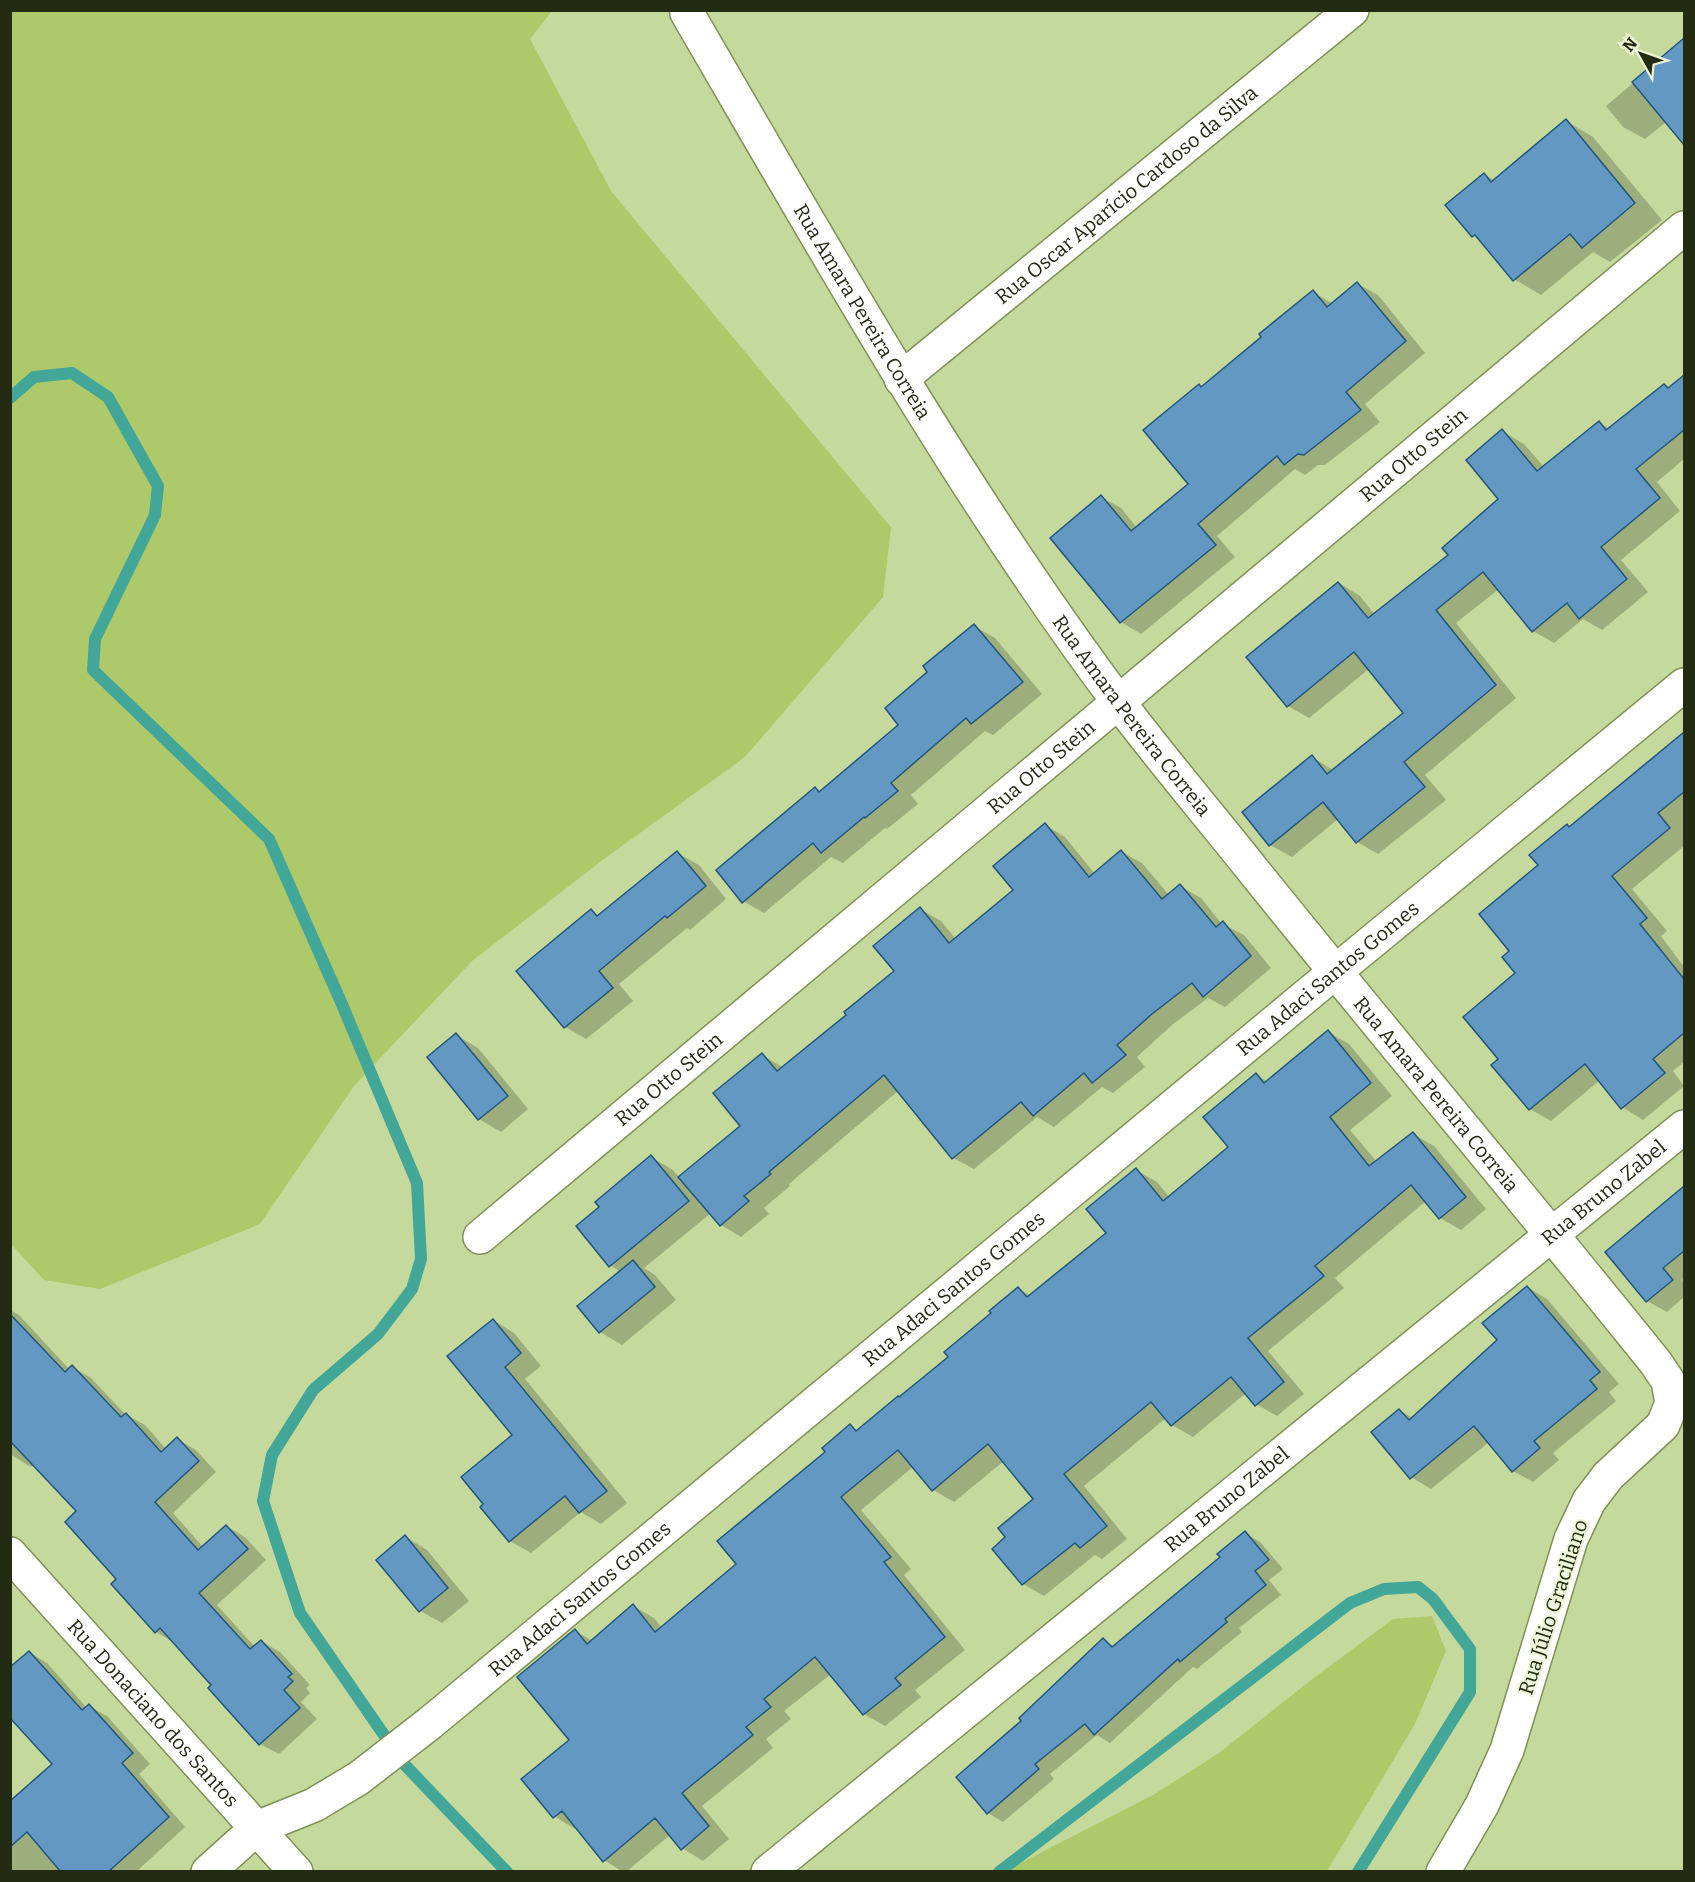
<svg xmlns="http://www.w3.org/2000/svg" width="1695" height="1882" font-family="Bitter,serif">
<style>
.green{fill:#aec96a}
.shadow{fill:#0003}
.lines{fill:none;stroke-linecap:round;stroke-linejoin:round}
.stream{stroke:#42a698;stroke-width:12}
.building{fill:#6298c1;stroke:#21577d;stroke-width:1.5}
.minor-casing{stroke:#809157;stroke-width:36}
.minor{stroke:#fff;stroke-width:33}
.labels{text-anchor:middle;stroke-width:4.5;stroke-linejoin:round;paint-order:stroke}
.street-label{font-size:20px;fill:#242b13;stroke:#ecf6d7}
</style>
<rect width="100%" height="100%" fill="#c6d99c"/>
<g class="green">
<polygon points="11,10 552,11 530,39 611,191 891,527 883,597 745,757 604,859 472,961 354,1086 260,1224 100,1289 44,1280 11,1244"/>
<polygon points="1432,1616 1446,1651 1415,1724 1327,1871 1005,1871 1153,1795 1219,1753 1311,1680 1393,1619"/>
</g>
<g class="shadow">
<polygon points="1678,45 1684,49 1684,125 1682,126 1670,119 1645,139 1623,127 1606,106"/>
<polygon points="1566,121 1593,137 1662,220 1610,262 1593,252 1541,295 1514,279 1481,240 1473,235 1484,174 1495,181"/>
<polygon points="1358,284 1378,295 1425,353 1365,404 1380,422 1325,465 1318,465 1305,475 1295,469 1217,536 1235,557 1141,634 1121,622 1052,538 1101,497 1121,508 1137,528 1190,484 1199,386 1203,388 1313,292 1333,304"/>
<polygon points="1684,377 1684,459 1657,482 1680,511 1621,560 1648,592 1602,630 1583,619 1554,643 1533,631 1499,589 1456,623 1516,698 1425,775 1446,800 1378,854 1357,842 1338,819 1292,857 1270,845 1312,757 1333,770 1405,713 1369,669 1309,718 1288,706 1339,583 1360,596 1375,615 1450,555 1500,499 1502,431 1524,444 1544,467 1599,423 1610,429 1665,385 1670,389"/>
<polygon points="974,626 995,638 1042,694 993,735 985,731 911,795 918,804 887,829 885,828 843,863 831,857 764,913 743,901 815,789 820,792 901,725 929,672"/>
<polygon points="1684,741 1684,846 1632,889 1667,931 1661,936 1684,967 1684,1062 1673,1071 1684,1086 1643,1120 1622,1107 1600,1080 1551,1121 1530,1109 1500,1059 1517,973 1511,951 1540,865 1567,826 1570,828"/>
<polygon points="1045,825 1065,837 1095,874 1122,852 1142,863 1169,895 1180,886 1201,898 1222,924 1244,935 1271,968 1225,1007 1208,998 1172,1025 1137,1057 1145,1067 1113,1093 1102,1087 1054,1127 1037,1117 974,1169 953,1158 898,1091 789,1184 790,1186 764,1208 769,1214 741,1237 721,1225 711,1213 644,1268 655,1275 676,1300 622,1345 600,1332 621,1272 610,1265 601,1207 651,1157 673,1170 680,1178 742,1126 762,1055 784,1068 848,1016 896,971 920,909 941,921 956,939 1015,890"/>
<polygon points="677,853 699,865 726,899 690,930 687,928 619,984 633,1001 586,1039 565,1027 591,911 599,916"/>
<polygon points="1328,1032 1349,1044 1392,1096 1350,1130 1377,1162 1413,1134 1434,1146 1486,1209 1461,1230 1440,1218 1426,1201 1335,1278 1344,1288 1268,1351 1304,1394 1277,1416 1256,1404 1246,1393 1193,1437 1172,1425 1166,1418 1084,1486 1127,1539 1102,1559 1095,1555 1044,1596 1023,1584 1008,1538 1035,1500 1004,1461 954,1502 933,1490 913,1467 861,1510 911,1569 904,1575 965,1650 915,1690 921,1697 885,1726 864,1714 831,1674 784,1711 791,1719 766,1739 773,1748 702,1806 729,1839 703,1861 682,1848 670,1835 626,1872 623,1872 604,1860 577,1827 575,1829 554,1816 571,1740 575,1631 593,1641 633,1606 654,1618 662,1628 738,1564 827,1452 850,1426 858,1431 950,1357 1019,1289 1031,1296 1108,1234 1136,1170 1157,1182 1170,1198 1230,1147 1256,1075 1268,1082"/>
<polygon points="456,1035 478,1048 528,1109 501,1132 479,1119 429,1057"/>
<polygon points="1684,1198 1684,1277 1682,1280 1684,1283 1684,1297 1667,1312 1647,1301 1608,1252"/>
<polygon points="1527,1287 1547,1299 1619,1384 1609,1392 1616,1401 1553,1453 1559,1460 1533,1482 1513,1471 1489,1442 1431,1489 1411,1477 1399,1410 1413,1418 1499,1340"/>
<polygon points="10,1310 19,1315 70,1370 72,1367 91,1378 125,1414 145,1425 166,1449 177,1439 196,1450 216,1472 173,1513 203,1547 226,1526 245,1537 266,1560 217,1605 255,1647 261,1641 280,1652 310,1685 306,1688 310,1693 301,1702 317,1719 279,1754 260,1744 213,1685 175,1643 156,1632 119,1579 78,1511 34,1464 31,1467 10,1454"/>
<polygon points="493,1320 514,1333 541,1366 525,1379 627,1503 601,1524 581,1512 531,1553 510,1541 514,1435"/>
<polygon points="1245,1533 1260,1542 1283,1569 1269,1580 1281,1595 1239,1628 1242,1632 1197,1669 1193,1667 1110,1743 1097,1735 1050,1774 1054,1779 1003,1822 988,1813 1024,1721 1103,1640 1115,1647 1222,1557"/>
<polygon points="406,1537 427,1550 469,1601 442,1623 420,1611"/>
<polygon points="29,1652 47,1663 87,1708 89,1706 107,1716 150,1764 139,1774 185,1827 136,1872 10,1872 10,1803 54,1764"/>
</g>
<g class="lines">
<g class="stream">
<polyline points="10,398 34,377 72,373 108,397 158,486 155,515 95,639 93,670 269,839 341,1002 417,1183 421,1259 412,1289 378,1334 313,1390 272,1455 263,1501 300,1613 404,1764 507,1872"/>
<polyline points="999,1872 1350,1603 1384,1589 1418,1587 1433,1599 1470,1649 1470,1692 1358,1872"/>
</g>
</g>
<g class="building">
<polygon points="1684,38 1684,145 1632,82"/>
<polygon points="1566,119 1635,203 1582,248 1570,234 1513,281 1475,235 1472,237 1445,205 1484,173 1491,182"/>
<polygon points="1357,282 1406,341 1346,392 1361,410 1304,455 1298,454 1284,465 1277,456 1198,524 1216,545 1120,623 1050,538 1101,495 1131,531 1188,484 1143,430 1199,384 1201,387 1261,337 1259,334 1313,290 1327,307"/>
<polygon points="1684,375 1684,430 1636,469 1660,498 1601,547 1627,579 1579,619 1567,603 1532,632 1483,572 1436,610 1496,685 1404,762 1425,787 1356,843 1323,802 1269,846 1242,812 1312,755 1327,774 1403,713 1354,652 1287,707 1246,657 1338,582 1368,618 1448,555 1442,548 1498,499 1466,460 1502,429 1537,471 1599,421 1606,430 1664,384 1668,388"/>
<polygon points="974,624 1023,682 971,724 966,718 891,783 898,791 865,818 864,817 821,853 813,843 742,903 716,870 815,787 819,792 898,725 885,708 927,672 923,666"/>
<polygon points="1684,732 1684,792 1658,813 1670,828 1612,876 1647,918 1640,924 1684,979 1684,1033 1653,1059 1665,1073 1621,1109 1585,1064 1529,1110 1491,1065 1498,1059 1463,1017 1515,973 1502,957 1509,951 1479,914 1538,865 1529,855 1567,824 1569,827"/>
<polygon points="1045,823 1089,877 1121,850 1162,899 1180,884 1216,927 1223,921 1251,956 1203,997 1192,983 1152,1014 1117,1045 1126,1055 1092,1083 1084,1073 1033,1116 1021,1102 952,1159 884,1075 769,1172 771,1174 744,1196 749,1201 720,1226 678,1177 740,1126 713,1093 762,1053 777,1071 846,1015 844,1012 894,971 873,946 920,907 949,943 1013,890 993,866"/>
<polygon points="677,851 706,886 667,918 665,916 599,971 613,988 564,1028 516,971 591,909 597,916"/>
<polygon points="1328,1030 1371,1083 1330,1117 1369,1166 1413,1132 1466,1197 1439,1219 1411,1185 1315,1266 1324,1276 1248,1338 1284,1382 1255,1406 1231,1377 1171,1426 1151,1402 1064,1474 1107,1526 1080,1548 1075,1543 1022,1585 992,1549 1005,1537 998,1528 1033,1499 988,1444 932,1491 898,1450 841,1497 891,1557 884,1562 945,1637 895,1678 901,1685 863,1715 815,1657 764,1699 771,1707 746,1727 753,1735 682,1793 709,1826 681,1850 655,1818 603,1862 562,1811 553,1818 521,1779 569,1740 517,1677 575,1629 587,1644 633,1604 655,1632 736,1564 717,1541 825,1452 822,1448 850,1424 856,1431 898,1396 899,1397 948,1357 944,1352 991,1313 989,1311 1018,1287 1027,1297 1106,1233 1086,1209 1136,1168 1163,1201 1228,1147 1203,1117 1256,1073 1264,1083"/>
<polygon points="456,1033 508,1096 478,1120 427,1057"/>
<polygon points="651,1155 689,1201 609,1267 576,1226 599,1207 595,1202"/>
<polygon points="1684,1186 1684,1251 1663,1268 1673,1280 1646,1302 1605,1252"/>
<polygon points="633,1260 655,1287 599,1333 577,1306"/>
<polygon points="1527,1286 1600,1372 1590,1380 1597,1389 1534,1441 1540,1448 1512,1472 1474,1426 1410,1479 1371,1432 1399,1409 1409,1420 1497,1340 1482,1323"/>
<polygon points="10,1314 65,1372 72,1365 121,1417 126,1413 161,1452 177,1437 199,1461 155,1502 198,1550 226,1525 248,1549 199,1593 250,1649 261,1640 292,1674 288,1677 293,1681 284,1690 300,1708 259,1745 208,1688 211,1685 160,1628 155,1633 111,1584 116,1579 65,1522 76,1511 10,1441"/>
<polygon points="493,1319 521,1353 505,1367 607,1491 579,1513 565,1496 509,1542 480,1507 483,1504 461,1477 512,1435 447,1356"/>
<polygon points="1245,1531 1269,1560 1255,1571 1266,1585 1225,1619 1227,1622 1180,1662 1178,1659 1094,1735 1085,1724 1035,1764 1039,1769 987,1814 956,1777 1021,1721 1019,1718 1103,1638 1112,1647 1220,1557 1217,1554"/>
<polygon points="405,1535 448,1588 419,1612 376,1560"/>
<polygon points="29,1651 82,1710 89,1704 133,1753 122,1763 169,1817 108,1872 61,1872 27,1832 10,1847 10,1801 52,1764 10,1718 10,1667"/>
</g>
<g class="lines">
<defs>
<g id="minor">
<path id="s1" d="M689 10 687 13C823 246 955 483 1117 700 1159 756 1204 809 1248 864 1382 1031 1521 1195 1656 1363L1668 1381 1672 1403 1663 1425 1608 1476 1589 1501 1571 1539 1507 1750 1482 1805 1443 1872"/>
<path id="s2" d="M901 379 1352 10"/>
<path id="s3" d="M480 1237 1684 228"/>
<path id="s4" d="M10 1554 296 1872"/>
<path id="s5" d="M208 1872 257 1828 314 1805 359 1778 430 1723 1335 972 1684 685"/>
<path id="s6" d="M768 1872 1684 1127"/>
</g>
</defs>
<use href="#minor" class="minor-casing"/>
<use href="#minor" class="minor"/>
</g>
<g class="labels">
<g class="street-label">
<text dy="7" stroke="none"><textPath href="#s2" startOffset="291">Rua Oscar Aparício Cardoso da Silva</textPath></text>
<text dy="7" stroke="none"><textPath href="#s1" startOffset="350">Rua Amara Pereira Correia</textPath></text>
<text dy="7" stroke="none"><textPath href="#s3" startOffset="1218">Rua Otto Stein</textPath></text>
<text dy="7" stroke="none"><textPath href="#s1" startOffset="836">Rua Amara Pereira Correia</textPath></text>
<text dy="7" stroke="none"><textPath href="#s3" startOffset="732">Rua Otto Stein</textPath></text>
<text dy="7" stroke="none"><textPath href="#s5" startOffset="1436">Rua Adaci Santos Gomes</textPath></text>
<text dy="7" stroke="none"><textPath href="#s3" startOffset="246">Rua Otto Stein</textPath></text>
<text dy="7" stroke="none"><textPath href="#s1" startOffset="1322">Rua Amara Pereira Correia</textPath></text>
<text dy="7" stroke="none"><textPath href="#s6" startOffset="1077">Rua Bruno Zabel</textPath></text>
<text dy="7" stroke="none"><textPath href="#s5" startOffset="950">Rua Adaci Santos Gomes</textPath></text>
<text dy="7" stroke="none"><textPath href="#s6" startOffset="591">Rua Bruno Zabel</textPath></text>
<text dy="7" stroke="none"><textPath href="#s5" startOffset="464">Rua Adaci Santos Gomes</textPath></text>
<text transform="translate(1553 1607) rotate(-72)" y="7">Rua Júlio Graciliano</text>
<text dy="7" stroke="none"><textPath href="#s4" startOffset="214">Rua Donaciano dos Santos</textPath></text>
</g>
</g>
<rect width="1695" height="1882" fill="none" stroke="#242b13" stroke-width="24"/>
<g transform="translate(1641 54) rotate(310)" stroke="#ecf6d7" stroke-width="4.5" paint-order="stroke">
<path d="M0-4.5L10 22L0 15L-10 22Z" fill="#242b13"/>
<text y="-9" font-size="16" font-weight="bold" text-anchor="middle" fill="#242b13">N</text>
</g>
</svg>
